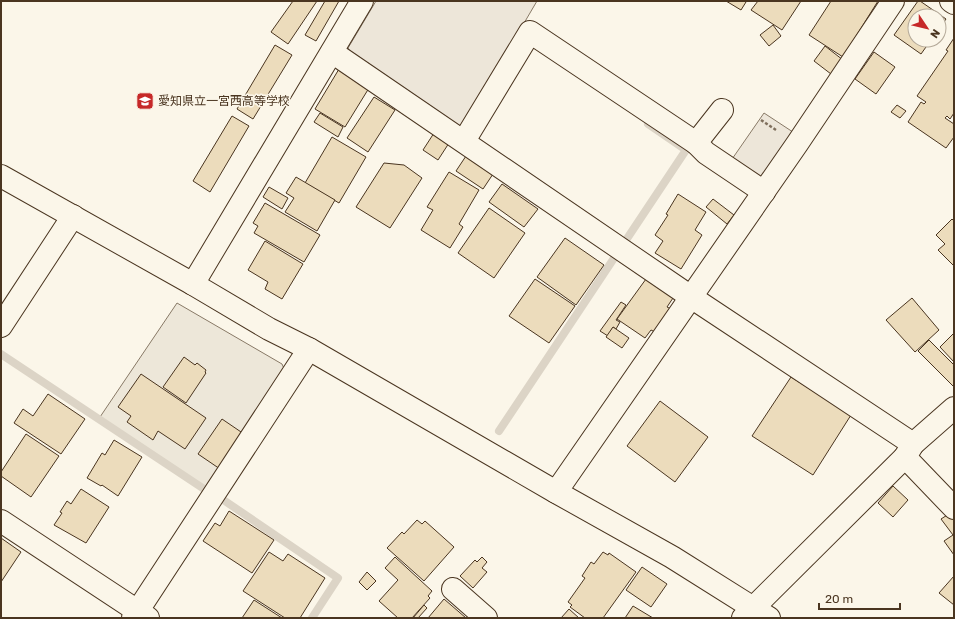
<svg xmlns="http://www.w3.org/2000/svg" width="955" height="619" font-family="Rubik,'Noto Sans JP',sans-serif">
<style>
.green{fill:#ede6d9;stroke:#887966}
.parking{fill:#ede7d9;stroke:#887966}
.lines{fill:none;stroke-linecap:round;stroke-linejoin:round}
.stream{stroke:#dcd4c6;stroke-width:8}
.building{fill:#ecdcbc;stroke:#4a3520}
.minor-casing{stroke:#4a3520;stroke-width:24}
.tertiary-casing{stroke:#4a3520;stroke-width:24}
.path{stroke:#7f6f5c;stroke-width:2.5;stroke-dasharray:3 2;stroke-linecap:butt}
.minor{stroke:#fbf6e9;stroke-width:22}
.tertiary{stroke:#fbf6e9;stroke-width:22}
.labels{text-anchor:middle;stroke-width:3;stroke-linejoin:round;paint-order:stroke}
.poi-label{font-size:12px;fill:#4a3520;stroke:#fbf6e9;text-anchor:start}
</style>
<rect width="100%" height="100%" fill="#fbf6e9"/>
<g class="green">
<polygon points="376,1 537,1 462,129 351,54 348,48"/>
<polygon points="764,113 799,136 763,186 730,162"/>
</g>
<polygon class="parking" points="177,303 282,364 285,371 207,488 100,417"/>
<g class="lines">
<g class="stream">
<polyline points="1,354 207,491 222,499 338,578 312,618"/>
<polyline points="499,431 686,150 648,124"/>
</g>
</g>
<g class="building">
<polygon points="293,1 317,1 288,44 271,32"/>
<polygon points="325,1 339,1 316,41 305,35"/>
<polygon points="726,1 744,1 746,2 741,10"/>
<polygon points="758,1 801,1 782,30 751,10"/>
<polygon points="831,1 878,1 843,57 809,35"/>
<polygon points="918,1 920,1 946,19 939,29 939,16 915,16 915,40 931,40 921,54 894,35"/>
<polygon points="773,25 781,36 769,46 760,35"/>
<polygon points="954,38 954,113 950,119 947,116 945,118 954,124 954,137 946,148 908,122 921,102 924,104 926,102 917,96 948,51 946,50"/>
<polygon points="275,45 292,55 253,119 237,109"/>
<polygon points="825,46 843,60 831,74 814,61"/>
<polygon points="874,52 895,67 876,94 855,79"/>
<polygon points="339,69 369,88 345,127 315,109"/>
<polygon points="374,97 395,110 368,152 347,138"/>
<polygon points="897,105 906,111 900,118 891,112"/>
<polygon points="320,113 343,127 338,137 314,122"/>
<polygon points="232,116 249,126 210,192 193,181"/>
<polygon points="434,133 449,143 438,160 423,150"/>
<polygon points="332,137 366,157 339,203 305,183"/>
<polygon points="466,156 493,174 483,189 456,171"/>
<polygon points="384,163 404,165 422,178 390,228 356,207"/>
<polygon points="449,172 479,190 459,224 463,227 450,248 421,230 433,210 427,207"/>
<polygon points="296,177 335,200 317,231 285,212 294,198 286,193"/>
<polygon points="502,184 538,209 524,227 489,202"/>
<polygon points="269,187 288,198 282,209 263,197"/>
<polygon points="678,194 706,212 695,230 702,235 681,269 655,253 663,241 655,235 668,215 666,214"/>
<polygon points="713,199 734,215 727,224 706,207"/>
<polygon points="265,203 320,235 304,262 254,233 258,226 253,223"/>
<polygon points="489,208 525,233 494,278 458,253"/>
<polygon points="952,219 954,221 954,266 938,250 945,244 936,235"/>
<polygon points="565,238 604,265 576,305 537,277"/>
<polygon points="265,241 303,264 282,299 265,289 268,282 248,270"/>
<polygon points="535,279 575,306 549,343 509,316"/>
<polygon points="646,279 673,298 667,307 671,309 655,332 651,330 645,338 617,319"/>
<polygon points="912,298 939,330 915,352 886,320"/>
<polygon points="621,302 626,305 616,320 620,322 616,329 613,327 608,336 600,331"/>
<polygon points="613,327 629,338 622,348 606,337"/>
<polygon points="954,333 954,362 940,347"/>
<polygon points="929,340 954,365 954,387 918,351"/>
<polygon points="184,357 195,365 197,363 206,370 205,372 206,373 186,403 163,387"/>
<polygon points="141,374 206,418 185,449 158,431 153,440 127,422 131,416 118,407"/>
<polygon points="791,377 851,415 813,475 752,436"/>
<polygon points="48,394 85,419 61,454 14,423 23,409 33,416"/>
<polygon points="660,401 708,437 675,482 627,446"/>
<polygon points="222,419 244,434 220,469 198,454"/>
<polygon points="26,434 59,456 31,497 1,476 1,472"/>
<polygon points="114,440 142,457 118,496 102,485 101,486 87,478 102,453 105,455"/>
<polygon points="893,486 908,500 893,517 878,503"/>
<polygon points="81,489 109,507 86,543 54,525 62,513 60,512 67,501 71,504"/>
<polygon points="229,511 274,540 252,573 203,541 215,523 220,526"/>
<polygon points="952,512 954,515 954,555 944,541 953,535 941,519"/>
<polygon points="417,520 422,524 425,521 454,547 424,581 387,548 402,532 404,534"/>
<polygon points="1,538 21,552 1,582"/>
<polygon points="269,552 283,561 288,554 325,578 300,618 285,618 243,591"/>
<polygon points="603,552 608,555 609,553 636,572 603,618 585,618 570,607 572,605 568,602 585,578 582,576 591,562 594,564"/>
<polygon points="395,557 432,591 428,596 430,598 412,618 398,618 379,601 398,580 385,568"/>
<polygon points="482,557 487,562 482,568 487,572 473,588 460,576 475,560 477,562"/>
<polygon points="642,567 667,584 651,607 626,590"/>
<polygon points="367,572 376,581 367,590 359,582"/>
<polygon points="954,576 954,605 939,593"/>
<polygon points="444,599 466,618 428,618"/>
<polygon points="254,600 282,618 242,618"/>
<polygon points="424,605 427,608 418,618 413,618"/>
<polygon points="633,606 653,618 625,618"/>
<polygon points="569,609 579,618 561,618"/>
</g>
<g class="lines">
<defs>
<g id="minor">
<polyline points="951,1 954,3"/>
<polyline points="332,52 691,297 913,444"/>
<polyline points="464,141 530,32 696,143 706,153 764,192"/>
<polyline points="696,143 722,110"/>
<polyline points="193,284 362,1"/>
<polyline points="1,326 73,216"/>
<polyline points="905,457 954,508"/>
<polyline points="556,492 797,144 893,1"/>
<polyline points="1,521 148,618"/>
<polyline points="453,589 486,618"/>
<polyline points="133,618 309,349"/>
<polyline points="743,618 905,457 913,444 954,408"/>
</g>
<polyline id="tertiary" points="1,176 193,284 269,329 309,349 556,492 672,557 769,618"/>
</defs>
<use href="#minor" class="minor-casing"/>
<use href="#tertiary" class="tertiary-casing"/>
<polyline class="path" points="761,120 776,130"/>
<use href="#minor" class="minor"/>
<use href="#tertiary" class="tertiary"/>
</g>
<defs>
<symbol id="school-square" viewBox="-11 -11 22 22"><rect x="-9" y="-9" width="18" height="18" rx="4" fill="#c62828" stroke="#fbf6e9"/><path d="M0-5L7-2L0 1L-7-2ZM-4 1L0 2.5L4 1V4Q0 6-4 4Z" fill="#fff"/></symbol>
</defs>
<g fill-rule="evenodd">
<use href="#school-square" x="135" y="91" width="20" height="20"/>
</g>
<g class="labels">
<g class="poi-label">
<text x="158" y="105">愛知県立一宮西高等学校</text>
</g>
</g>
<rect width="955" height="619" fill="none" stroke="#4a3520" stroke-width="4"/>
<g transform="translate(927 28) rotate(125)"><circle r="19" fill="#fbf6e9" stroke="#b4a999"/>
<path d="M0-3L7 15L0 10L-7 15Z" fill="#c62828"/>
<text y="-6" font-size="11" font-weight="bold" text-anchor="middle" fill="#4a3520">N</text>
</g>
<path d="M819 603v6h81v-6" fill="none" stroke="#4a3520" stroke-width="2"/>
<text x="825" y="603" font-size="12" fill="#4a3520" stroke="#fbf6e9" stroke-width="3" paint-order="stroke">20 m</text>
</svg>
